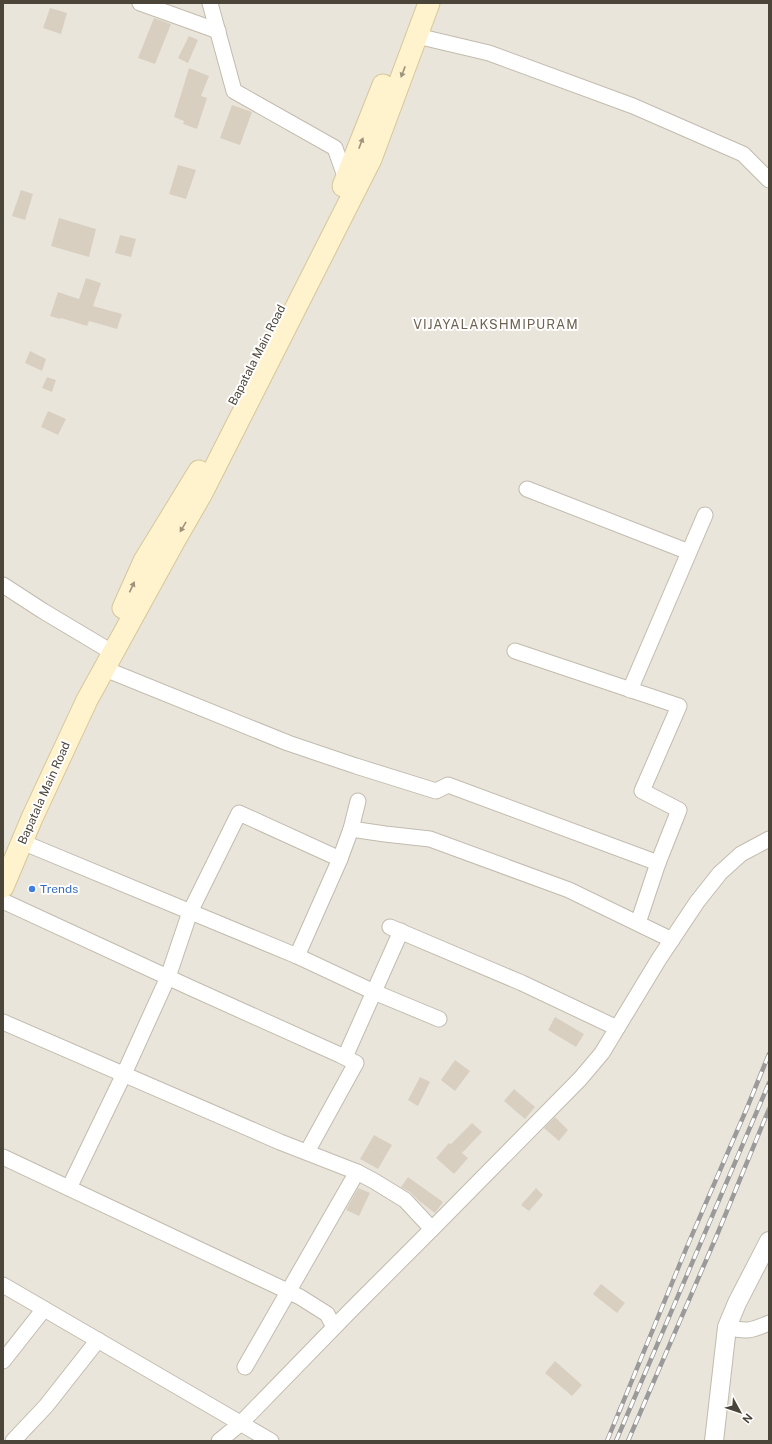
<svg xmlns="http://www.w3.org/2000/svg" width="772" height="1444" font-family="'Public Sans',sans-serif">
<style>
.residential{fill:#eae5da}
.building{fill:#d8cfc1}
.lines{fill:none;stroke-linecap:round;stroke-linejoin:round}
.minor-casing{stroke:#c2bbae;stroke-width:17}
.tertiary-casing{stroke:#c2bbae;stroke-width:20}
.secondary-casing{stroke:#d6c79b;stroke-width:23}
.minor{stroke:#fff;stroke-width:15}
.tertiary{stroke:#fff;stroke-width:18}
.secondary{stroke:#fff3cd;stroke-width:21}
.rail-casing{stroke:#9a9a9a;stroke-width:4.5}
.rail{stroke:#fff;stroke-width:3;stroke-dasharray:9;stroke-linecap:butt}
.oneway{fill:#9c937c}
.shop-dot{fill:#3f7fe0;stroke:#fff;stroke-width:1.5}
.labels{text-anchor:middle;stroke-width:4;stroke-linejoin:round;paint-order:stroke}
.street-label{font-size:12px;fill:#4b4439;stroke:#fff}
.shop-label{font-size:12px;fill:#366cbe;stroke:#fff;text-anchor:start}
.neighbourhood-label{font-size:13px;letter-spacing:1px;fill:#6e6250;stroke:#fff}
</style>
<rect width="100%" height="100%" fill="#f6f3ec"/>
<rect class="residential" x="3" y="3" width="766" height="1438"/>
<g class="building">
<polygon points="50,8 67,13 61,34 43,28"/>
<polygon points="154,18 171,24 155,64 138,58"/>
<polygon points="189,36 198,40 188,63 178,58"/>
<polygon points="189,68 209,76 201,96 207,98 197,129 183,124 184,121 174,117"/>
<polygon points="232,105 252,112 240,145 220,138"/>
<polygon points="178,165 196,170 186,199 169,194"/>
<polygon points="21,190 33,194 25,220 12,216"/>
<polygon points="59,218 96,229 89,257 51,246"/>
<polygon points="120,235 136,239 131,257 115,253"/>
<polygon points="86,278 101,283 93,306 122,314 117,329 89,321 87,326 61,318 60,319 50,316 58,292 79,299"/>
<polygon points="30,351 46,359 42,371 25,363"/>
<polygon points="47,377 56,380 52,392 42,388"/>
<polygon points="48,411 66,419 58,435 41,427"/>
<polygon points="555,1017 584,1034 576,1047 548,1030"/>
<polygon points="455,1060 470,1071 455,1091 441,1080"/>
<polygon points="420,1077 430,1082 418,1106 408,1100"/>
<polygon points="514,1089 535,1107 525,1119 504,1101"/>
<polygon points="555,1117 568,1130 559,1141 544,1128"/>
<polygon points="472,1123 482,1132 462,1153 468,1158 454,1174 436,1158 449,1143 451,1144"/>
<polygon points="374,1135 392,1145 378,1169 360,1159"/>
<polygon points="408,1177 443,1202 435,1213 418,1200 410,1192 401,1187"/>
<polygon points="358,1188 370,1193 359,1216 346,1210"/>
<polygon points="536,1188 543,1195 529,1211 521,1205"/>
<polygon points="601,1284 625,1303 617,1313 593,1294"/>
<polygon points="555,1361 582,1385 572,1396 545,1373"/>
</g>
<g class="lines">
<defs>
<g id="minor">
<polyline points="140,3 218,31"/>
<polyline points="210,3 234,91 335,148 346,179"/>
<polyline points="417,36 489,53 633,106 743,154 769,180"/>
<polyline points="527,489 689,552"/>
<polyline points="3,585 43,611 105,648 115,650"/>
<polyline points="515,651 679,706 642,791 679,810 658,863 638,923"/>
<polyline points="105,669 288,743 356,766 436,791 448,785 658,863"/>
<polyline points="630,690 705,515"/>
<polyline points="351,829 385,834 430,839 569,890 672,940"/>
<polyline points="22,842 297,956 374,992 439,1019"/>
<polyline points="3,901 189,987 340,1055 356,1063 307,1152"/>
<polyline points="390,927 522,983 617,1028"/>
<polyline points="297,956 340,859 351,829 358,801"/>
<polyline points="3,1022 280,1142 357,1172 374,1181 405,1200 432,1229"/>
<polyline points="345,1057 401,931"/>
<polyline points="3,1157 300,1297 327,1314 334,1327"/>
<polyline points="69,1188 124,1074 168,977 190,912 239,813 340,859"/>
<polyline points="3,1285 271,1441"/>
<path d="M727 1327C746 1332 751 1331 769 1323"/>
<polyline points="3,1361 44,1309"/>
<polyline points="245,1367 357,1172"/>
<polyline points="13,1441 46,1406 98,1340"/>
<polyline points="219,1441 240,1424 353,1308 432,1229 580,1079 602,1053 659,959 697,902 720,873 741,854 769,839"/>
</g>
<polyline id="tertiary" points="714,1441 727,1327 737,1303 769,1241"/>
<g id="secondary">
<polyline points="343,186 383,85"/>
<polyline points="123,608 144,561 199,471"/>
<polyline points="3,887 32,818 87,700 175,540 202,493 371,159 429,3"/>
</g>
</defs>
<use href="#minor" class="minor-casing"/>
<use href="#tertiary" class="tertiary-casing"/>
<use href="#secondary" class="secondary-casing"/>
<use href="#minor" class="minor"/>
<use href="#tertiary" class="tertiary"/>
<use href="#secondary" class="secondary"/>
<defs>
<g id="rail">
<polyline points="619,1412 686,1249 747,1108 769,1054"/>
<polyline points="607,1441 621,1407"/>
<polyline points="616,1441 769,1083"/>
<polyline points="628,1441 717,1235 769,1109"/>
</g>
</defs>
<use href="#rail" class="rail-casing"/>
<use href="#rail" class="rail"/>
</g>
<defs><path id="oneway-solid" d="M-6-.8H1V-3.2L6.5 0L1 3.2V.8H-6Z"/></defs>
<g class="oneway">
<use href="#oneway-solid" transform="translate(403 72) rotate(111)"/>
<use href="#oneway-solid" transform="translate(361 143) rotate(-69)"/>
<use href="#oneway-solid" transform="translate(183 527) rotate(121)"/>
<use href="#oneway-solid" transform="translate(132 587) rotate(-65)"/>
</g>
<circle class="shop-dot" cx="32" cy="889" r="4"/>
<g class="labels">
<g class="street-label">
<text transform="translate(257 355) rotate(-63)" y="4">Bapatala Main Road</text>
<text transform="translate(44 793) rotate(-66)" y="4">Bapatala Main Road</text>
</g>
<g class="shop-label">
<text x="40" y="893">Trends</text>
</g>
<g class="neighbourhood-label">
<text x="496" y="329">VIJAYALAKSHMIPURAM</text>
</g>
</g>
<rect width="772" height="1444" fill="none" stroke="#4b4439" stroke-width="8"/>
<g transform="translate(740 1412) rotate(130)" stroke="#ffffff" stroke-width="3" paint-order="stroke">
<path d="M0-3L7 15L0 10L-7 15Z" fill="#4b4439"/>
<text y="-6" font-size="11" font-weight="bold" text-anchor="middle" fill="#4b4439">N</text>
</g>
</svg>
